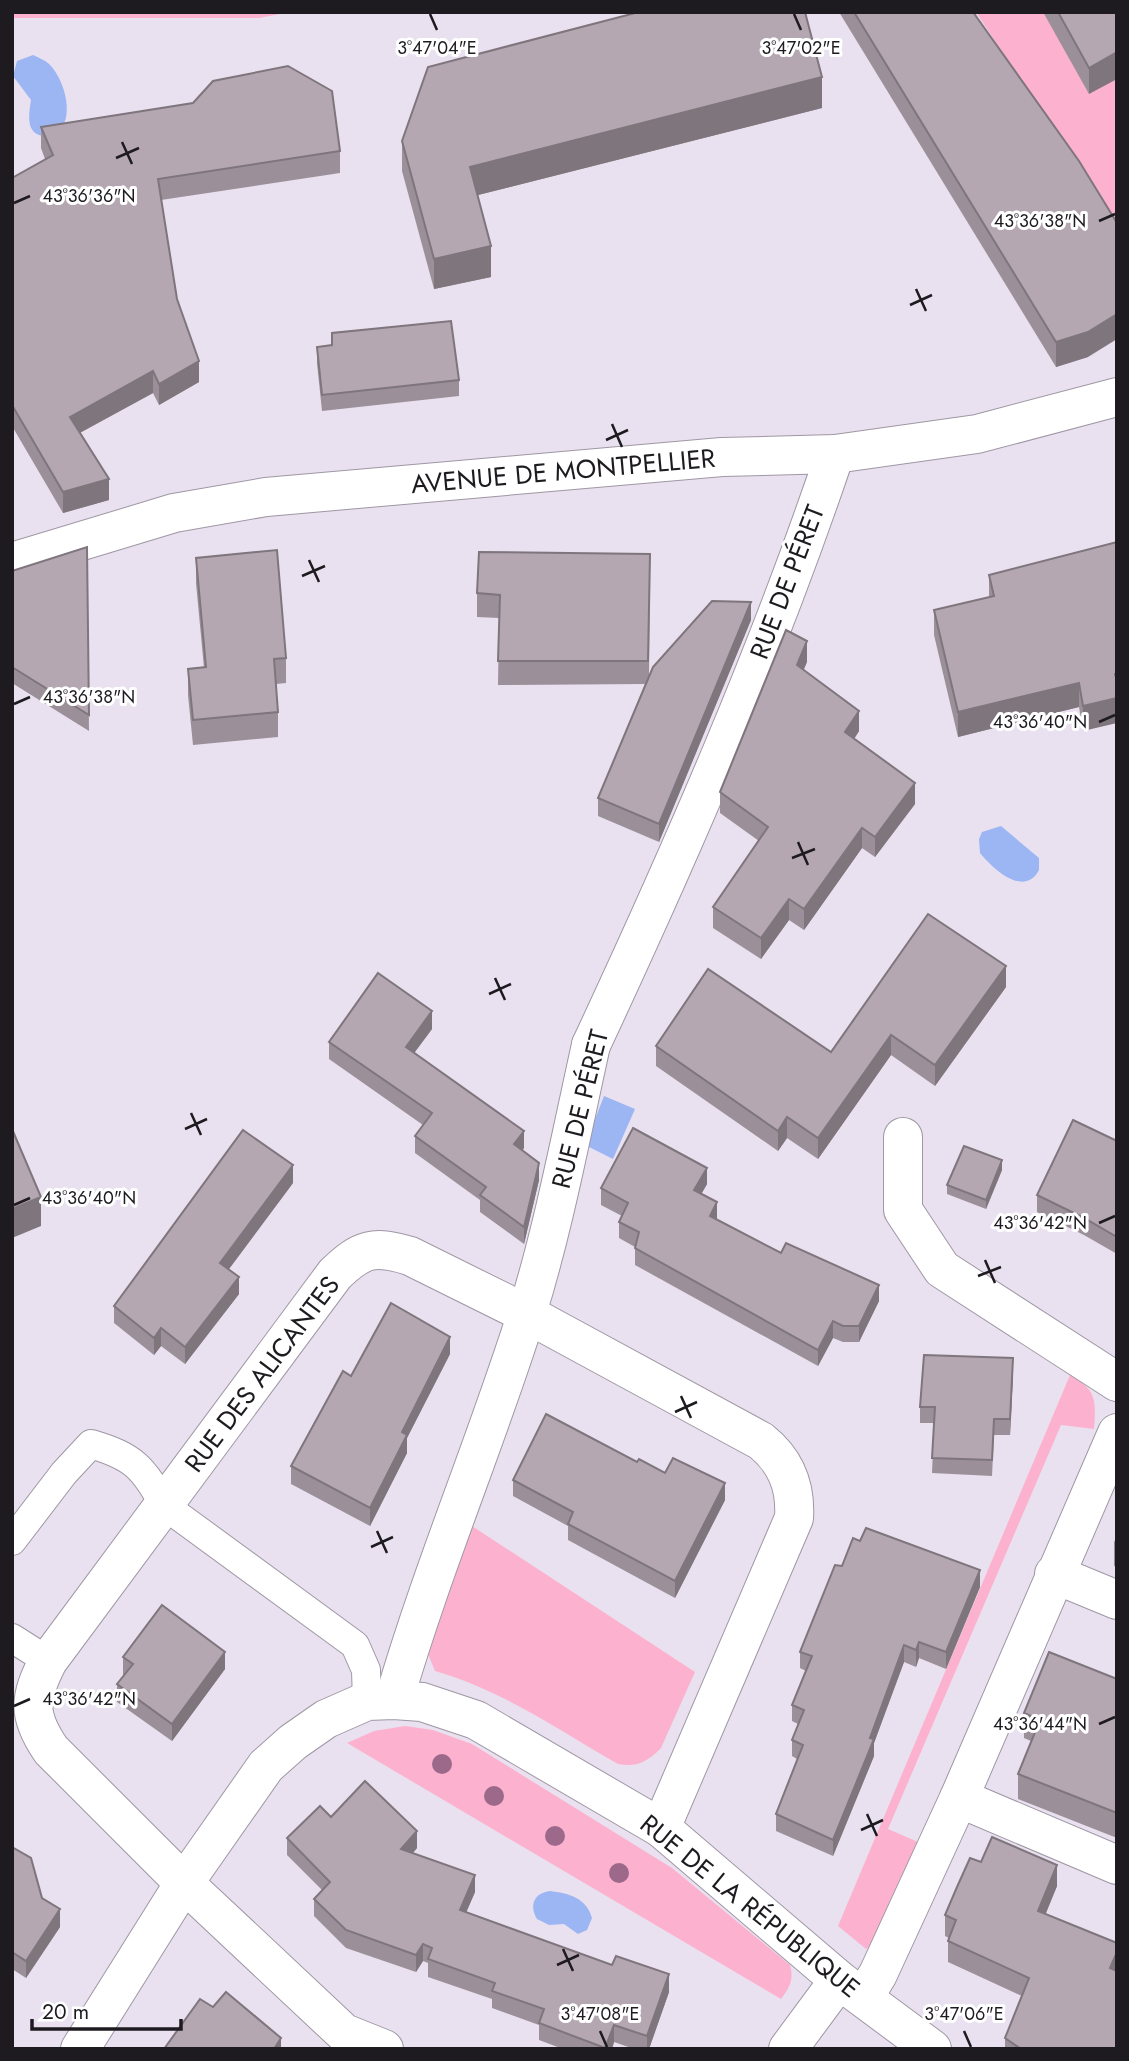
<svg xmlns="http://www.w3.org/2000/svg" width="1129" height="2061" font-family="Jost,sans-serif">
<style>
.green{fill:#fcb2cf}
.water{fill:#9cb6f3}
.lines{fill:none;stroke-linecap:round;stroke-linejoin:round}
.service-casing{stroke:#9f97a4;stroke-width:30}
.pedestrian-casing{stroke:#9f97a4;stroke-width:40}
.minor-casing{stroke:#9f97a4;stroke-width:40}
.service{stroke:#fff;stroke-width:28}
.pedestrian{stroke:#fff;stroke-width:38}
.minor{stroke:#fff;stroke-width:38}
.tree{fill:#9c698a}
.wall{fill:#9b9099}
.shaded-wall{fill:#7e757d}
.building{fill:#b4a7b2;stroke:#7e757d;stroke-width:2}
.ticks{fill:none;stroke:#1e1b20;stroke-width:2.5}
.labels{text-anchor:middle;stroke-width:6;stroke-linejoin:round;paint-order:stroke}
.street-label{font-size:26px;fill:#1e1b20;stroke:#fff}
.ticks-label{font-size:18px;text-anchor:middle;fill:#1e1b20;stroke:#fff;stroke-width:6;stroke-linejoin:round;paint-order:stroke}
</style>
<rect width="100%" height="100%" fill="#e9e1ef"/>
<g class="green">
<polygon points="12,12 291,12 259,18 12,18"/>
<polygon points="976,12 1117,12 1117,228"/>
<path d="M1070 1375C1097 1390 1096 1400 1094 1429L1061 1425 888 1829 918 1842 876 1942 866 1949 838 1926Z"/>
<path d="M472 1526 695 1672 661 1748C649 1761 636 1768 618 1764 558 1730 502 1690 435 1671L425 1647Z"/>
<path d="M405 1726 433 1730 472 1744 672 1868 790 1965C794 1979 790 1987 781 1999L347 1743 374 1731Z"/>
</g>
<g class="water">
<path d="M33 55C38 57 44 60 48 63 63 76 75 114 60 130 55 134 50 136 44 136 25 134 29 114 31 100L13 76 17 61Z"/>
<path d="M1001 826 1039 858V870C1024 898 993 869 980 853L979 839 982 832Z"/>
<polygon points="604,1096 635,1109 613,1159 585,1145"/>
<path d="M550 1891C568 1893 587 1898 592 1918L587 1930 578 1934 564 1924 549 1925 537 1919C529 1905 534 1893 550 1891Z"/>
</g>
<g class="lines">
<defs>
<g id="service">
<path d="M12 1541 64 1473 91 1444C135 1457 142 1467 165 1506L355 1645 366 1670 367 1701"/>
<polyline points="12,1638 48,1661"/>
</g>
<path id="pedestrian" d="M394 1700C432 1569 486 1443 527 1313 554 1226 571 1135 591 1045"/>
<g id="minor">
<polyline points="12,562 174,513 266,497 722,457 835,454 977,434 1117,397"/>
<path d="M591 1045C681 852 767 656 835 454"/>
<polyline points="903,1137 903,1210 942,1269 1117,1382"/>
<polyline points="1054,1574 1117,1600"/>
<polyline points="959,1798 1117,1865"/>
<polyline points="864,1997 878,1974 959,1798 1117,1433"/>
<polyline points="80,2049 184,1883 266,1766 293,1742 326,1719 367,1701 394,1700 422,1702 476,1720 661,1828 839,1980 932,2049"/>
<path d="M384 2049 344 2033 184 1883 51 1750C27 1715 29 1698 48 1661L335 1274C362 1248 374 1245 410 1256L527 1314 761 1441C786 1461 796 1486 794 1518L661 1828"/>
<polyline points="788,2049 839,1980"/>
</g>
</defs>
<use href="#service" class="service-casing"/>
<use href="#pedestrian" class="pedestrian-casing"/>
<use href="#minor" class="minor-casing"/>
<use href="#service" class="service"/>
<use href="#pedestrian" class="pedestrian"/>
<use href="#minor" class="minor"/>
</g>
<g class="tree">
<circle cx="442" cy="1764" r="10"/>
<circle cx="494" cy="1796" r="10"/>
<circle cx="555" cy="1836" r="10"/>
<circle cx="619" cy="1873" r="10"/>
</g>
<g class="wall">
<polygon points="839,12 973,12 1088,357 1056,367"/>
<polygon points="1043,12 1117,12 1089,94"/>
<polygon points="822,108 478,195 491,277 434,289 402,171 402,141"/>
<polygon points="41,127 340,151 340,173 161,200 177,299 199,382 159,405 153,393 80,433 109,500 63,513 12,426 12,178 45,159 41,148"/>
<polygon points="332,333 459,380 459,396 322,411 317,363 317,347 332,345"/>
<polygon points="1117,542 1083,731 1079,707 958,737 934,635 934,610 989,597 989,575"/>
<polygon points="87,547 89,731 12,683 12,571"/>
<polygon points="650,554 649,677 751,620 659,842 598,816 598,798 645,684 498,685 499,618 477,617 477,593"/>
<polygon points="196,558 286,658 286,683 276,684 278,712 278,737 193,745 188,695 188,669 204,668 196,583"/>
<polygon points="807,662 803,670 859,731 854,739 915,804 875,857 862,848 804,930 789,920 761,959 713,928 713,907 759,841 720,813 720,792"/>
<polygon points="1006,987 935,1086 891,1055 818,1159 787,1138 778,1151 656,1066 656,1046 831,1052"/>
<polygon points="432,1029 414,1053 524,1148 522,1150 539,1180 524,1244 480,1212 480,1200 415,1153 415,1136 423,1125 329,1059 329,1042"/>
<polygon points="1117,1141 1117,1254 1084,1235 1037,1212 1037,1195"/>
<polygon points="1002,1170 986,1209 947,1194 947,1185"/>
<polygon points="293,1183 229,1269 239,1294 185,1364 161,1346 154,1355 114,1323 114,1306"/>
<polygon points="707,1184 701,1194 717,1218 716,1219 781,1253 879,1301 859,1342 843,1342 833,1338 818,1366 635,1265 635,1247 619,1238 619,1222 622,1216 601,1205 601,1188"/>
<polygon points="450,1354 407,1438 407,1453 370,1526 291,1484 291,1466 351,1376"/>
<polygon points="1013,1374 1010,1435 994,1435 992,1476 932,1473 934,1423 920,1423 920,1407"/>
<polygon points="665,1473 725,1500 675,1598 568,1540 568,1526 513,1496 513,1480"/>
<polygon points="1117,1479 1117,1505 1116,1505"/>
<polygon points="1117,1536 1117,1567 1114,1566 1114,1542"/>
<polygon points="860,1541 980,1587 946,1669 919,1658 916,1667 904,1662 874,1743 874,1756 833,1856 776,1831 776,1814 797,1759 792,1756 792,1740 798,1724 792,1721 792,1705 806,1671 800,1668 800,1652 842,1566"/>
<polygon points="123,1657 225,1669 172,1741 117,1702 117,1684 124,1675 123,1675"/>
<polygon points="1117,1679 1117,1838 1018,1799 1018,1774 1031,1741 1024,1738 1024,1713"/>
<polygon points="331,1817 417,1848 413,1853 475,1892 466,1912 669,1992 649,2049 634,2049 614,2042 612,2049 563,2049 539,2040 539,2025 492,2008 492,1999 428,1977 428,1963 423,1961 416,1972 346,1948 314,1916 314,1899 322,1890 287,1855 287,1838"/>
<polygon points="12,1847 60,1927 26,1978 12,1969"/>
<polygon points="1057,1886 1045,1914 1117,2049 1005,2049 1005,2038 1022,1996 948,1962 948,1941 949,1938 945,1936 945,1915"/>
</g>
<g class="shaded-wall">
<polygon points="1117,52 1117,79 1089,94 1089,68"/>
<polygon points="822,77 822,108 470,197 470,167"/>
<polygon points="491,246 491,277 434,289 434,259"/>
<polygon points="1117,314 1117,339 1088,357 1056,367 1056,342"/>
<polygon points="199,361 199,382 159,405 159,384"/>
<polygon points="153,371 153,393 70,438 70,417"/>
<polygon points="109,479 109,500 63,513 63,492"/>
<polygon points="751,602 751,620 659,842 659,824"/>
<polygon points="807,641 807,662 797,686 797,665"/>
<polygon points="1079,683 1079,707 958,737 958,712"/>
<polygon points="1117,698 1117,723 1083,731 1083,706"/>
<polygon points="859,711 859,731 845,753 845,732"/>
<polygon points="915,783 915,804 875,857 875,837"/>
<polygon points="862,828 862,848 804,930 804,909"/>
<polygon points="789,899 789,920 761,959 761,938"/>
<polygon points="1006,966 1006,987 935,1086 935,1065"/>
<polygon points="432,1011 432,1029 406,1064 406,1047"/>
<polygon points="891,1035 891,1055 818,1159 818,1138"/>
<polygon points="787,1117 787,1138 778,1151 778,1131"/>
<polygon points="524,1131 524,1148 514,1162 514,1144"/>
<polygon points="1002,1160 1002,1170 986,1209 986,1200"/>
<polygon points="539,1163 539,1180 524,1244 524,1227"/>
<polygon points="293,1165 293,1183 220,1281 220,1263"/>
<polygon points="707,1168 707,1184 694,1207 694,1190"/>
<polygon points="41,1197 41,1226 12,1238 12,1209"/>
<polygon points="717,1202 717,1218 710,1232 710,1216"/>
<polygon points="239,1277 239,1294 185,1364 185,1347"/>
<polygon points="879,1285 879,1301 859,1342 859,1326"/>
<polygon points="833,1321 833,1338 818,1366 818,1350"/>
<polygon points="161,1328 161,1346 154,1355 154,1338"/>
<polygon points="450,1337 450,1354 407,1438 407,1453 370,1526 370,1508 402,1432"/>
<polygon points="1013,1358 1013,1374 1010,1435 1010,1419"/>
<polygon points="725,1483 725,1500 675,1598 675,1581"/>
<polygon points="980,1570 980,1587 946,1669 946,1652"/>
<polygon points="919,1642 919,1658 916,1667 916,1650"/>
<polygon points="904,1645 904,1662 874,1743 874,1756 833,1856 833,1840"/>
<polygon points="225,1652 225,1669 172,1741 172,1724"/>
<polygon points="417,1831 417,1848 401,1866 401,1849"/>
<polygon points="1057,1865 1057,1886 1038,1933 1038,1911"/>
<polygon points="475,1875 475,1892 460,1927 460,1910"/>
<polygon points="60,1909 60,1927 26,1978 26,1961"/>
<polygon points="423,1944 423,1961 416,1972 416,1955"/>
<polygon points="1117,1952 1117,1973 1110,1968"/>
<polygon points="669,1974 669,1992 649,2049 647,2049 647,2036"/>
<polygon points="614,2025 614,2042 612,2049 605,2049"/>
<polygon points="281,2038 281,2049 274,2049"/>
</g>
<g class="building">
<polygon points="639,12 805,12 822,77 470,167 491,246 434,259 402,141 428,67"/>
<polygon points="854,12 973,12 1079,161 1117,223 1117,314 1088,332 1056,342"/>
<polygon points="1058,12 1117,12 1117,52 1089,68"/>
<polygon points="288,66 332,91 340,151 158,179 177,299 199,361 159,384 153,371 70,417 109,479 63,492 12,405 12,178 53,155 41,127 193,103 213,81"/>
<polygon points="451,321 459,380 322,395 317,347 332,345 332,333"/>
<polygon points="1117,542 1117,673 1115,674 1117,681 1117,698 1083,706 1079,683 958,712 934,610 994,596 989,575"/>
<polygon points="87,547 89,715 12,667 12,571"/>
<polygon points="277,550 286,658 274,659 278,712 193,720 188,669 206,667 196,558"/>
<polygon points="479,552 650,554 648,661 498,661 500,595 477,593"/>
<polygon points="712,601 751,602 659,824 598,798 653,667"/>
<polygon points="786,630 807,641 797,665 859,711 845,732 915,783 875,837 862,828 804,909 789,899 761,938 713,907 768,827 720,792"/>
<polygon points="928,914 1006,966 935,1065 891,1035 818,1138 787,1117 778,1131 656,1046 708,969 831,1052"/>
<polygon points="378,973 432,1011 406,1047 524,1131 514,1144 539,1163 524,1227 480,1195 486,1187 415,1136 432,1113 329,1042"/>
<polygon points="1073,1120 1117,1141 1117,1237 1084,1218 1037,1195"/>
<polygon points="633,1128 707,1168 694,1190 717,1202 710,1216 781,1253 786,1243 879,1285 859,1326 843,1326 833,1321 818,1350 635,1248 639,1232 619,1222 628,1203 601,1188"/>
<polygon points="12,1129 41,1197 12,1209"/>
<polygon points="243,1130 293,1165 220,1263 239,1277 185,1347 161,1328 154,1338 114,1306"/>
<polygon points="964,1146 1002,1160 986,1200 947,1185"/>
<polygon points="391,1303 450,1337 402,1432 407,1435 370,1508 291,1466 343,1371 351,1376"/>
<polygon points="924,1355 1013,1358 1010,1419 994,1419 992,1460 932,1458 935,1407 920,1407"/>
<polygon points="546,1414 637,1462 639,1459 665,1473 673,1458 725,1483 675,1581 568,1524 573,1512 513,1480"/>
<polygon points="866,1528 980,1570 946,1652 919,1642 916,1650 904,1645 870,1738 874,1739 833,1840 776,1814 803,1745 792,1740 804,1710 792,1705 812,1656 800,1652 835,1565 842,1566 853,1538 860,1541"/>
<polygon points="162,1605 225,1652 172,1724 117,1684 133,1664 123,1657"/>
<polygon points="1049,1652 1117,1679 1117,1813 1018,1774 1040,1720 1024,1713"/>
<polygon points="365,1781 417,1831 401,1849 475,1875 460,1910 612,1965 616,1956 669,1974 647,2036 614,2025 605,2048 539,2023 544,2009 492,1991 495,1983 428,1959 432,1948 423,1944 416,1955 346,1930 314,1899 330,1882 287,1838 320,1806 331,1817"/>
<polygon points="992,1837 1057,1865 1038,1911 1117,1943 1117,1952 1110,1968 1117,1971 1117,2049 1021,2049 1005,2038 1029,1978 948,1941 956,1920 945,1915 957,1887 970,1858 981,1862"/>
<polygon points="12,1847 31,1858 42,1898 60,1909 26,1961 12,1952"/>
<polygon points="226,1992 281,2038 274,2049 164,2049 200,1999 213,2007"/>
</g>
<path class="ticks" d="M430 14 437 30M794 14 801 30M122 142 132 164M116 158 139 148M14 203 30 196M1099 221 1115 214M916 289 926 311M910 305 932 295M612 424 622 447M606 440 628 430M309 560 319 582M302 576 325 566M14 704 30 697M1099 722 1115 715M798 842 808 865M792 858 815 849M495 978 505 1000M489 994 511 984M191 1113 201 1135M185 1129 207 1119M14 1205 30 1198M1099 1223 1115 1216M985 1260 995 1283M978 1276 1001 1267M681 1396 691 1418M675 1412 697 1402M377 1531 387 1553M371 1547 393 1537M14 1706 30 1699M1099 1724 1115 1717M867 1814 877 1836M861 1830 883 1820M563 1949 573 1971M557 1965 579 1955M600 2031 607 2047M964 2031 971 2047"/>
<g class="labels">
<g class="street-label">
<text transform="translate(563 471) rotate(-5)" y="9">AVENUE DE MONTPELLIER</text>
<text transform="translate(787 582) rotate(-69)" y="9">RUE DE PÉRET</text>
<text transform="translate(580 1109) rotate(-76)" y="9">RUE DE PÉRET</text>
<text transform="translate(262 1374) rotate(-53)" y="9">RUE DES ALICANTES</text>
<text transform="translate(750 1906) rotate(39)" y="9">RUE DE LA RÉPUBLIQUE</text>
</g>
</g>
<g class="ticks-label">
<text x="437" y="54">3°47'04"E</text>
<text x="801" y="54">3°47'02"E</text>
<text x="89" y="202">43°36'36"N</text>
<text x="1040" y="227">43°36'38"N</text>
<text x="89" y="703">43°36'38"N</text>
<text x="1040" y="728">43°36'40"N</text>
<text x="89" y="1204">43°36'40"N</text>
<text x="1040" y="1229">43°36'42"N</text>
<text x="89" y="1705">43°36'42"N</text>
<text x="1040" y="1730">43°36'44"N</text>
<text x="600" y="2020">3°47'08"E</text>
<text x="964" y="2020">3°47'06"E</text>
</g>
<rect width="1129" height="2061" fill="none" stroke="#1e1b20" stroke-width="28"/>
<path d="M32 2019v10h149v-10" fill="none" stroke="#1e1b20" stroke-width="3.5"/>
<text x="42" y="2019" font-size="21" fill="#1e1b20" stroke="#ffffff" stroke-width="5" paint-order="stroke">20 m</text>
</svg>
